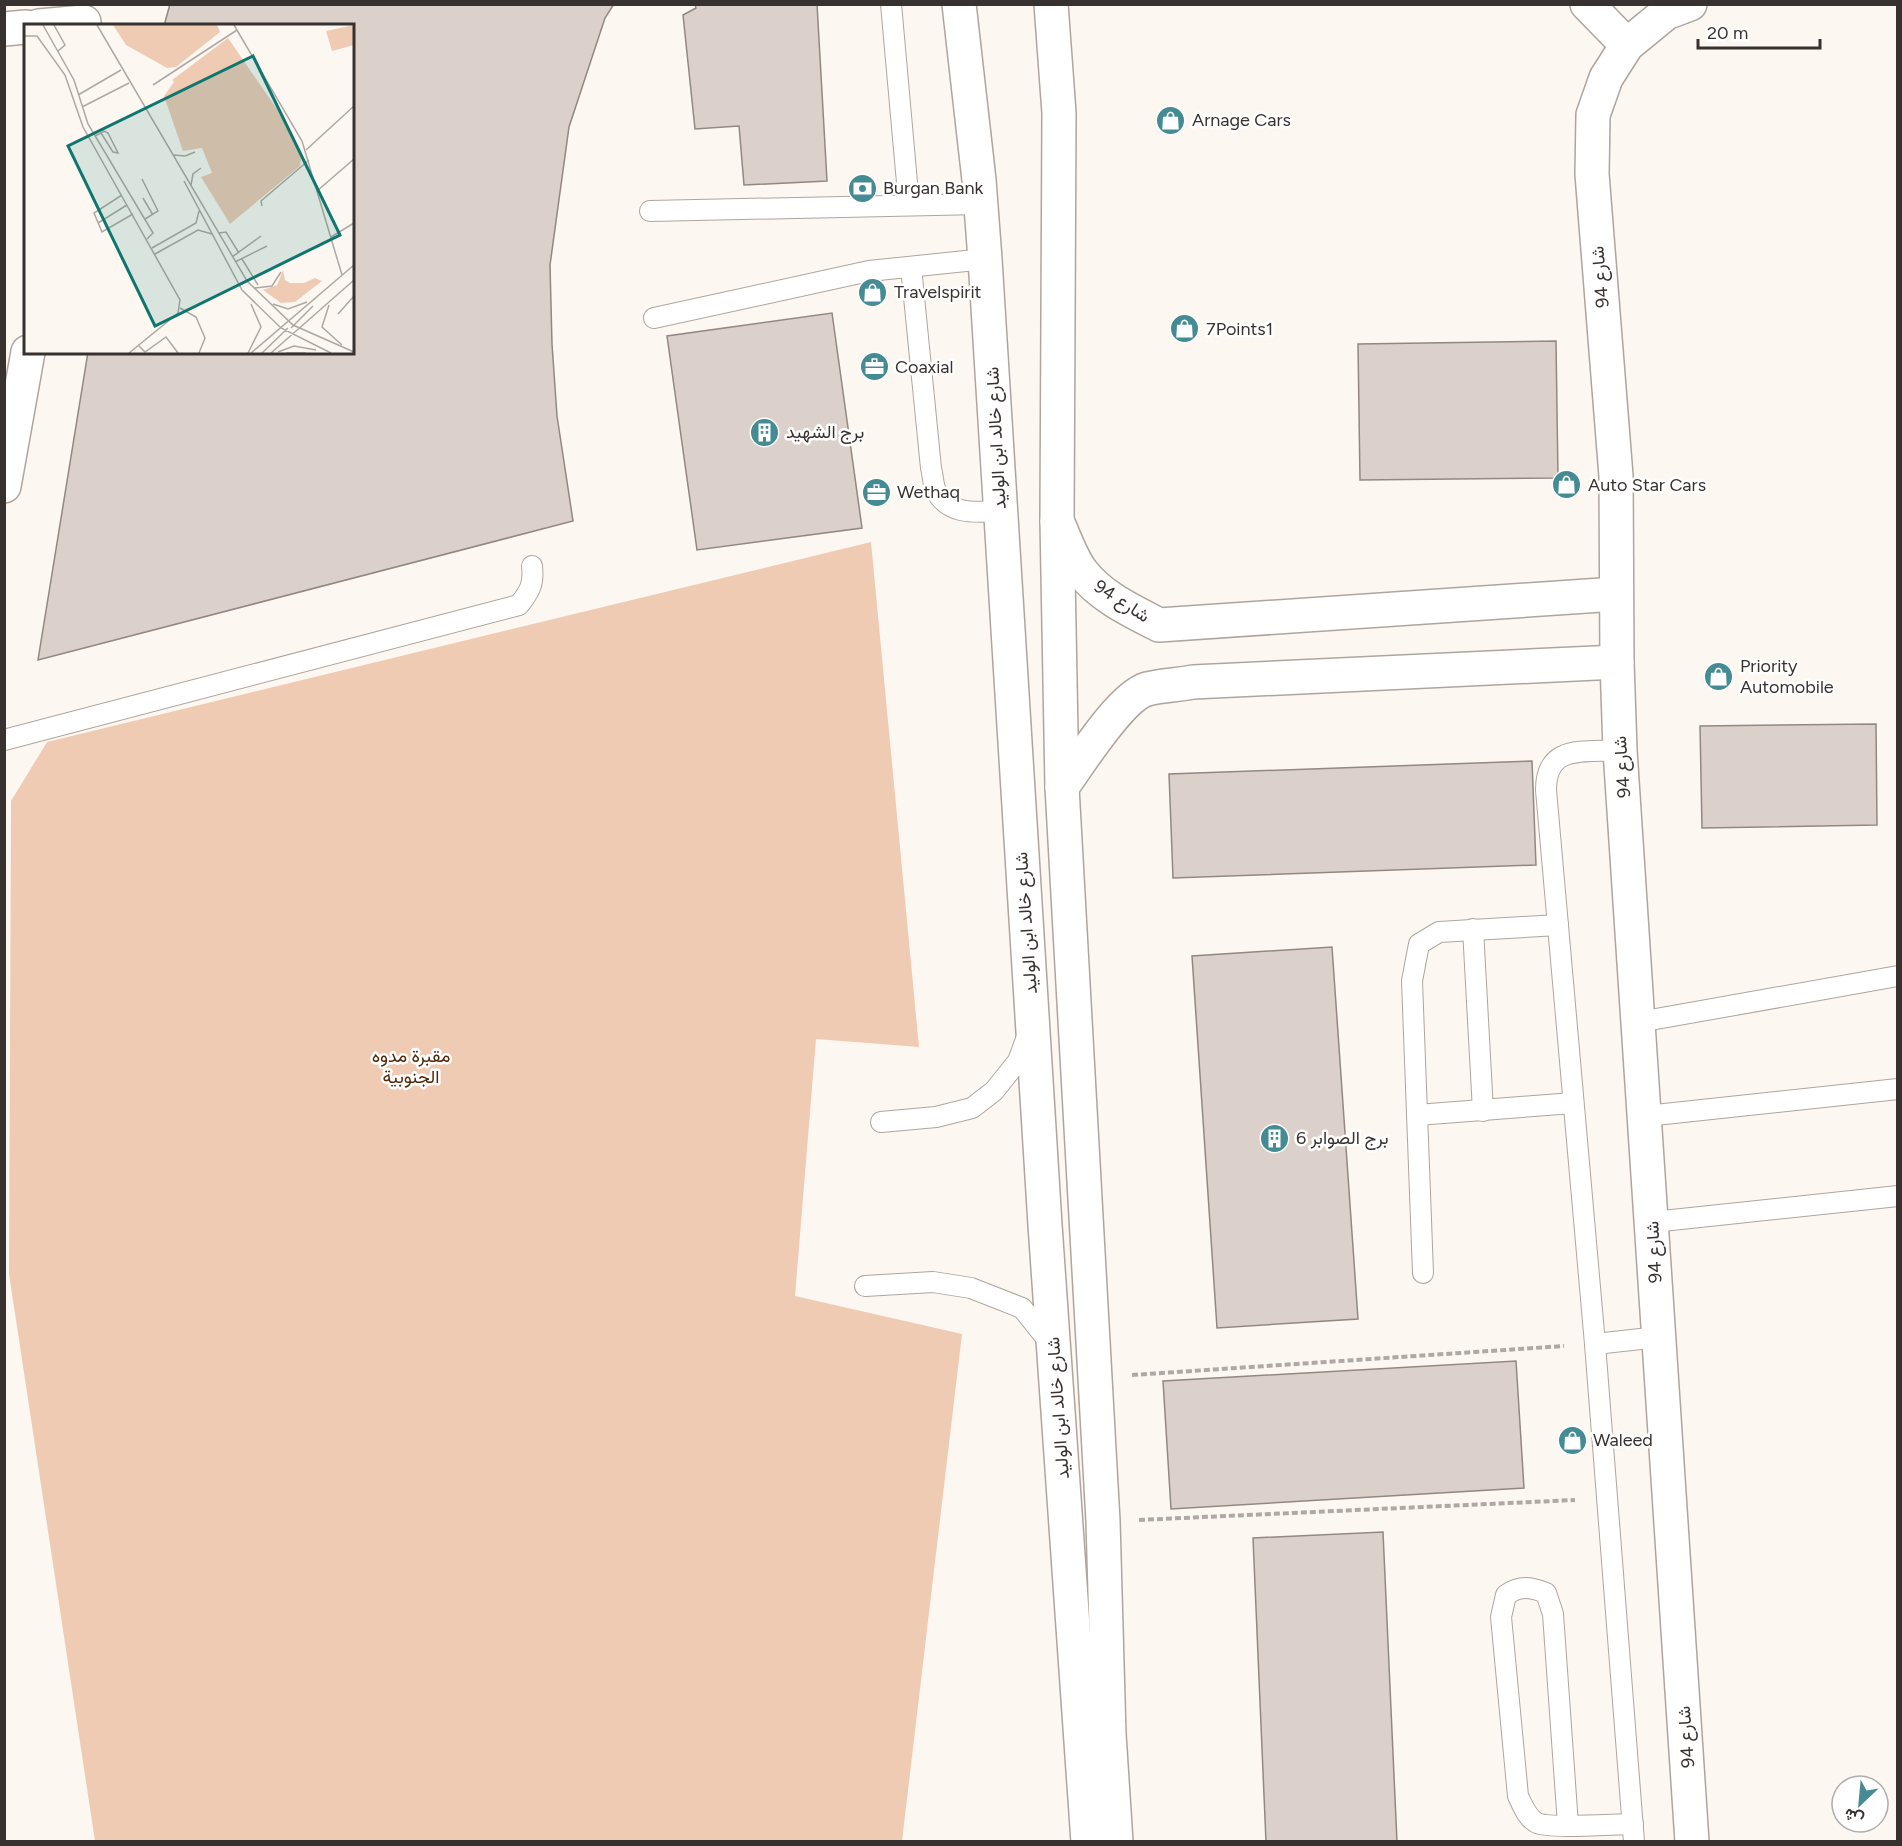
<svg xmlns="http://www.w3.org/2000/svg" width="1902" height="1846" font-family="Figtree,Vazirmatn,sans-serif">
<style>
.green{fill:#f0cbb4}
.building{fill:#dcd1ca;stroke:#928881;stroke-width:1.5}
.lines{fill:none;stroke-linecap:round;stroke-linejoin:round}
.service-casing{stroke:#afa59e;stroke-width:22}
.minor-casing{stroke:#afa59e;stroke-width:36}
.secondary-casing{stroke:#afa59e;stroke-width:36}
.path{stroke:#afa9a5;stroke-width:4;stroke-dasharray:6 3;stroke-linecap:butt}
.service{stroke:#fff;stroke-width:20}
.minor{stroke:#fff;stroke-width:33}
.secondary{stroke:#fff;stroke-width:33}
.labels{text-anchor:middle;stroke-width:5;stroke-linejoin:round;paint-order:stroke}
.poi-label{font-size:18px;fill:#373230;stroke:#fff;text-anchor:start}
.street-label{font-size:18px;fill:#373230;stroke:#fff}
.park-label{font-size:18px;fill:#512807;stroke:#fff}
.inset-road{fill:none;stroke:#aea8a4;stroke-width:1.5}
.view{fill:#0f766e;fill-opacity:0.15;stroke:#0f766e;stroke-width:3}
.inset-edge{fill:none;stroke:#373230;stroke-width:3}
</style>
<rect width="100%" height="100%" fill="#fdf7f2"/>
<polygon class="green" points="871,542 919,1047 816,1039 795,1296 962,1334 902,1841 95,1841 9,1274 11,801 47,742"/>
<g class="building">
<polygon points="170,4 614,4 605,18 569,127 550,265 552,344 557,416 573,521 38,660 88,352 352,352 352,26 164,26"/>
<polygon points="695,4 817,4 827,181 744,185 739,126 695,129 683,15 696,8"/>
<polygon points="832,313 862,528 697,550 667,336"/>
<polygon points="1556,341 1558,478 1360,480 1358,344"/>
<polygon points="1876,724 1877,825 1702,828 1700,726"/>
<polygon points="1532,761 1536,865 1173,878 1169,774"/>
<polygon points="1332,947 1358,1319 1217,1328 1192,956"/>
<polygon points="1516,1361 1524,1488 1171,1509 1163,1381"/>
<polygon points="1383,1532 1397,1842 1266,1842 1253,1538"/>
</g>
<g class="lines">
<defs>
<g id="service">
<polyline points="891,4 909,205"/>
<polyline points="650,211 981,204"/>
<path d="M911 267 931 468C933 475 933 485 936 491 949 516 977 512 1000 511"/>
<polyline points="654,318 869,271 985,259"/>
<path d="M4 740 519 605C530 591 534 584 532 566"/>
<path d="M1620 750C1585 753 1546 743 1546 790L1595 1344 1634 1842"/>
<polyline points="1473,929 1483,1111"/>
<polyline points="1639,1022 1898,976"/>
<polyline points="1417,1115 1573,1103"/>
<polyline points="1646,1116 1898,1089"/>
<polyline points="881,1122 936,1117 972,1108 994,1091 1018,1061 1028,1034"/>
<polyline points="1653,1222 1898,1196"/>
<polyline points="1423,1273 1412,981 1419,944 1439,932 1558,925"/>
<polyline points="865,1286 933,1282 971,1288 1022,1308 1051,1344"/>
<polyline points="1595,1344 1659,1337"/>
<path d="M1568 1825 1553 1614 1546 1593C1531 1587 1520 1585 1506 1595L1501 1617 1518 1796C1523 1806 1527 1818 1537 1823 1551 1829 1614 1824 1633 1824"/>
</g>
<g id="minor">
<polyline points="1587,4 1627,45"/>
<polyline points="1690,4 1666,13 1627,45 1606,78 1593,115 1592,174 1616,476 1617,662 1620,750 1692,1842"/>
<polyline points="39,26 84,22"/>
<polyline points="4,29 26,27"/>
<polyline points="4,486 28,352"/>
<path d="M1057 521C1065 538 1071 558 1082 572 1101 597 1132 611 1159 625L1616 594"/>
<path d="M1062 787C1079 764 1120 697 1147 689 1162 685 1179 685 1193 682L1617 662"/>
</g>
<g id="secondary">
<polyline points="959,4 979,180 985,259 1045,1225 1088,1842"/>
<polyline points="1051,4 1059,113 1057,521 1062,787 1103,1521 1109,1734 1116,1842"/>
</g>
</defs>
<use href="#service" class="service-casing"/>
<use href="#minor" class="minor-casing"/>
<use href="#secondary" class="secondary-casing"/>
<g class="path">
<polyline points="1132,1375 1564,1346"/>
<polyline points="1139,1520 1575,1500"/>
</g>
<use href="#service" class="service"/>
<use href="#minor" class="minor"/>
<use href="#secondary" class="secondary"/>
</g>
<defs>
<symbol id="shop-disc" viewBox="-11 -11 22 22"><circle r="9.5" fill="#448b93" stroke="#fff"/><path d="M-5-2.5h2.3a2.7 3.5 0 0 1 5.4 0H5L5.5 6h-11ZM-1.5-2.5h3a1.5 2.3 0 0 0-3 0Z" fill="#fff"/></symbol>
<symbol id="bank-disc" viewBox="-11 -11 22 22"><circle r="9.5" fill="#448b93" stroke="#fff"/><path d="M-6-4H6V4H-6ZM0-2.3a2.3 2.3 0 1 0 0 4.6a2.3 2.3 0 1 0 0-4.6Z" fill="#fff"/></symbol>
<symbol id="office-disc" viewBox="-11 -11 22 22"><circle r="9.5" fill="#448b93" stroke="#fff"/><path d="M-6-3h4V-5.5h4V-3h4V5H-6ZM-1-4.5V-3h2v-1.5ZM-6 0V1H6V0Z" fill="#fff"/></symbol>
<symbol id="building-disc" viewBox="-11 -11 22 22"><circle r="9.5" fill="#448b93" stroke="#fff"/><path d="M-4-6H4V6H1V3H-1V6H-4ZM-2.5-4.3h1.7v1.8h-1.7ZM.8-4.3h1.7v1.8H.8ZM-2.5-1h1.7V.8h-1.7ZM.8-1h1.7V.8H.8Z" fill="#fff"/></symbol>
</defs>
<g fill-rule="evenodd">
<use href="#shop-disc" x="1154" y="104" width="33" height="33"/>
<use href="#bank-disc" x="846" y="172" width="33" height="33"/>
<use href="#shop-disc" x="856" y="276" width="33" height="33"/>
<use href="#shop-disc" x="1168" y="312" width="33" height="33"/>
<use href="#office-disc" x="858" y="350" width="33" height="33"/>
<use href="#building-disc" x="748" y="416" width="33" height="33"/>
<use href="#shop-disc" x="1550" y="468" width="33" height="33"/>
<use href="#office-disc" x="860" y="476" width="33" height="33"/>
<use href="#shop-disc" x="1702" y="660" width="33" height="33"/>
<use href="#building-disc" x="1258" y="1122" width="33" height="33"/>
<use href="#shop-disc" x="1556" y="1424" width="33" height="33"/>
</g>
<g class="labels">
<g class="poi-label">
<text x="1192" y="126">Arnage Cars</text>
<text x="883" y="194">Burgan Bank</text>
<text x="894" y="298">Travelspirit</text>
<text x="1206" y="335">7Points1</text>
<text x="895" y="373">Coaxial</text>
<text x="786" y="438">برج الشهيد</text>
<text x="1588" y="491">Auto Star Cars</text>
<text x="897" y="498">Wethaq</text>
<text x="1740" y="672">Priority<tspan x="1740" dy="21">Automobile</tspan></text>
<text x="1296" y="1144">برج الصوابر 6</text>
<text x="1593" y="1446">Waleed</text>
</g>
<g class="street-label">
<text transform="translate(1600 277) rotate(-95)" y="6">شارع 94</text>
<text transform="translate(996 438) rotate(-93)" y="6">شارع خالد ابن الوليد</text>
<text transform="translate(1122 601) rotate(33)" y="6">شارع 94</text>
<text transform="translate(1622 767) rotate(-94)" y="6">شارع 94</text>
<text transform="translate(1026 923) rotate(-94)" y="6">شارع خالد ابن الوليد</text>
<text transform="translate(1654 1252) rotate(-93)" y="6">شارع 94</text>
<text transform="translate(1058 1408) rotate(-94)" y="6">شارع خالد ابن الوليد</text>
<text transform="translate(1686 1737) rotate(-94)" y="6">شارع 94</text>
</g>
<g class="park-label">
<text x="411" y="1062">مقبرة مدوه<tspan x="411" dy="21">الجنوبية</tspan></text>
</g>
</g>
<g transform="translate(24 24)">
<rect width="330" height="330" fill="#fdf7f2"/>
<path d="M89 1H193L196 8 152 43 143 44 102 21ZM330 1V21L308 27 302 7ZM204 14 255 88 277 134 276 142 206 200 177 153 188 149 178 124 159 127 140 72 150 58 148 56ZM259 246 261 256 266 259H280L291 254 298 257 271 278 257 279 239 266 253 261Z" fill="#f0cbb4"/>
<path class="inset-road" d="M19 1 50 56 64 100 129 209 123 215M30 1 41 21 34 27M73 1 223 257 269 301 330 328M210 1 278 117 318 251M0 12H13L41 51 59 103 156 276 154 289 105 329M129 61 213 6M54 71 97 46M58 83 105 59M71 112 79 108 80 107 84 109 94 129 89 128 77 109M282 126 330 82M150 131 161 132 171 128M118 155 134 187 121 195M160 157 218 266 257 304 307 329M167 161 169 150 177 144M293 167 330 135M98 171 70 189 78 208 109 190M119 174 129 191M238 182 237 177 285 136M74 199 103 181M195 209 202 208 215 229M307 213 330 199M128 224 172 199 175 187M131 230 174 206 188 210M208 233 237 212M218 235 234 261M211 238 243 222M231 264 248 262 257 248M249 280 264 285 283 278M305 281 298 303 318 321M156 284 172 293 181 314 175 329M314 290 330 272M267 304 289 282M115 322 121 328 142 313 154 329M254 328 270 322 292 326M224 329 237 303 227 280M227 329 330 241M238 329 264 304M247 329 330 256M262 329H282"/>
<path class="view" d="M229 32 316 211 131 302 44 122Z"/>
<rect width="330" height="330" class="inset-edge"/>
</g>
<rect width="1902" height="1846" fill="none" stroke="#373230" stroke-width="12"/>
<g transform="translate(1860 1804) rotate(206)"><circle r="28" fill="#ffffff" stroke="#afadac" stroke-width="1.5"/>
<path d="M0-4.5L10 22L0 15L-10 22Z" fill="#448b93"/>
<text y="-9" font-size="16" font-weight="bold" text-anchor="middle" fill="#373230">ش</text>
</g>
<path d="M1698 39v9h122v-9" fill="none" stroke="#373230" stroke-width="3"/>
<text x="1707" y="39" font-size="18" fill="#373230" stroke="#ffffff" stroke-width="4.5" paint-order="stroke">20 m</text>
</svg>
